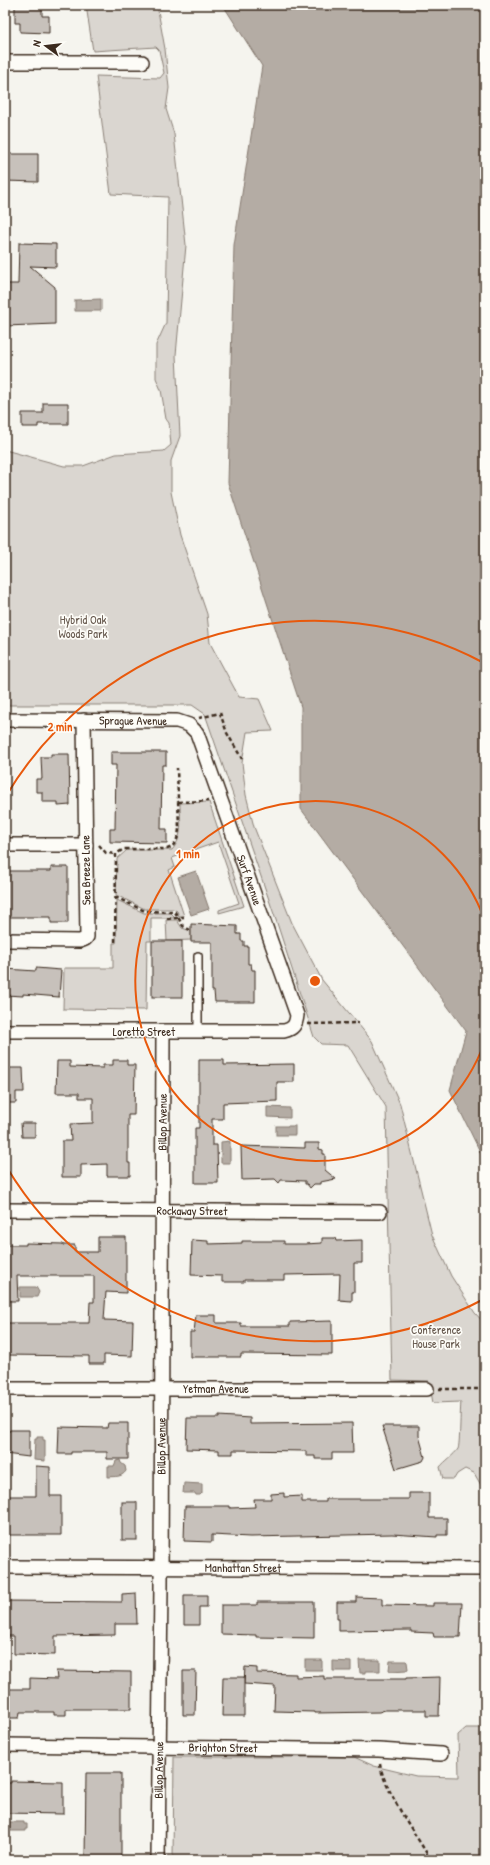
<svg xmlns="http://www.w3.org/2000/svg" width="490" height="1865" font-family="'Patrick Hand',sans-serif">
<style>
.green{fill:#dad6d0;stroke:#8a8077}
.water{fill:#b4aca4;stroke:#84786e}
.building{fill:#c7c1bb;stroke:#3b2a1e}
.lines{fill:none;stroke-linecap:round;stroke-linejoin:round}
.service-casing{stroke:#3b2a1e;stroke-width:10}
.minor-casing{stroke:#3b2a1e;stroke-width:16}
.path{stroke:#3b2a1e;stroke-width:2.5;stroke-dasharray:4 3;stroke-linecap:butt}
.service{stroke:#fdfcf7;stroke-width:7}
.minor{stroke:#fdfcf7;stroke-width:13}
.ring{fill:none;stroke:#e8590c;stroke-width:2}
.labels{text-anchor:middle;stroke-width:3.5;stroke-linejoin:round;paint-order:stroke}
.park-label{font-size:12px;fill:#63554a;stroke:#fdfcf7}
.street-label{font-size:12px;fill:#3b2a1e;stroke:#fdfcf7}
.centre{fill:#e8590c;stroke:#fdfcf7;stroke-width:2}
.ring-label{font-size:12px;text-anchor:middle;font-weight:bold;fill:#e8590c;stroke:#fdfcf7;stroke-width:3.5;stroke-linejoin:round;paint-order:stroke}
</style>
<rect width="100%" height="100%" fill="#f5f4ee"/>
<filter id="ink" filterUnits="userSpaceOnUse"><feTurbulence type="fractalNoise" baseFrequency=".025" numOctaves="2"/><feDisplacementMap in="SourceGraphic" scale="8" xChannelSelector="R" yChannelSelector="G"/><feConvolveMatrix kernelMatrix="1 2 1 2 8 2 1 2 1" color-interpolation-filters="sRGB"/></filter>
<g filter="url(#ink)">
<g class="green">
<path d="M86 5H157L165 49 169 88 166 109 174 134 186 245 176 355 180 436 171 461V492L180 535 207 614 210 643 239 697 259 699 273 731 247 732 242 763 246 795 254 827 292 923 322 980 372 1041 400 1104 432 1235 451 1276 475 1313 485 1324V1492L474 1473 465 1469 457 1474 454 1479H443L440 1467C445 1461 454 1455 458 1449 460 1445 460 1410 461 1402L433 1403 429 1381 392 1380 386 1107 348 1045 321 1044 314 1037 277 923 205 714 192 705H5V450L64 466H83L116 454 164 451 171 445 169 423 166 419 161 390 156 378V345L166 323 168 197 111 194 96 76 160 78 164 73 159 50 156 47 93 51Z"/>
<path d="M209 802 244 906 219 913V910L239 903 218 842 172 858 175 867 169 870 184 916H179L177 911 173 909H145L116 895 117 859 127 850H172C184 836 180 820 180 803Z"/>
<polygon points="117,900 144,913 171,913 176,918 151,918 151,941 147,941 146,1010 63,1009 64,968 113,968 113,943 116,943"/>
<polygon points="166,920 177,920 182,928 191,931 191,940 167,941"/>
<polygon points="466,1728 485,1728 485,1860 173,1860 174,1757 354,1757 374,1766 416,1776 459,1777 458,1735"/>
</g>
<g class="water">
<polygon points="223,5 485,5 485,1162 450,1090 466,1031 301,809 301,707 228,483 234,245 262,66"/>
<polygon points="101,299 101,311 75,311 75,300"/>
<polygon points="196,871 209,909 191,915 178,877"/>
<polygon points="267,1107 290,1108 290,1118 267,1117"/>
<rect x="276" y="1126" width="19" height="9"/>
<polygon points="230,1141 230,1163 221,1163 221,1142"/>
<polygon points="20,1287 36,1287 39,1292 37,1297 20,1297"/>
<polygon points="37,1437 43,1437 43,1440 45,1440 45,1461 34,1460 35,1439 37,1439"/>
<path d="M120 1460 121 1463 125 1466 126 1471C121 1478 115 1476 108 1477V1466H114L116 1461Z"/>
<polygon points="184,1483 202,1484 202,1493 200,1495 196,1495 195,1493 183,1493"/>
<rect x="305" y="1660" width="17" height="10"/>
<polygon points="359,1660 380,1660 380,1671 365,1671 365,1673 360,1673"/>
<polygon points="333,1661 351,1662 351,1671 333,1671"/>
<polygon points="390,1661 406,1661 407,1662 408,1669 406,1670 391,1671 389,1670"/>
<polygon points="7,1822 24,1822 24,1824 27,1824 27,1829 25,1829 25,1831 7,1831"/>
</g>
<g class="building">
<polygon points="15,5 42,5 42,16 49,16 49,33 20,32 20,23 15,23"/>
<polygon points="5,154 38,154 38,182 5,181"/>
<polygon points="19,243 56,244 56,267 30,266 55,287 55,324 6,326 6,284 18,284"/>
<polygon points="43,403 68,403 68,424 38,424 38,427 22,427 22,413 43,413"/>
<polygon points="111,752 166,752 166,765 162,765 161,829 167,829 167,843 110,842 110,829 115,829 116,765 111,765"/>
<polygon points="51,754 69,754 70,805 58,806 58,802 42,802 42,792 36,792 36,779 42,779 41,757 51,757"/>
<polygon points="51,867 68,867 68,923 51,923 51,917 5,917 5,871 51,871"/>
<polygon points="191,924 237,926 237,934 241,934 241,941 244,941 244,946 248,946 248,964 251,964 252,970 255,970 255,1002 215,1002 214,991 212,991 212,942 191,942"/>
<rect x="152" y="941" width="30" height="56"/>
<polygon points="36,968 61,970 59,997 23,994 23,996 5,995 5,969 36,971"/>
<polygon points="113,1060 127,1060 127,1065 135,1065 134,1115 128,1115 128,1163 130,1163 130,1176 107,1176 107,1164 81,1165 81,1177 62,1177 62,1141 71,1141 70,1124 93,1123 93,1098 79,1098 79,1093 56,1093 57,1061 70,1061 70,1067 103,1068 103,1065 113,1065"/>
<polygon points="199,1060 224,1060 224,1065 294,1064 294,1082 277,1082 277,1101 223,1103 223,1119 212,1119 212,1145 217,1145 218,1183 195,1183 195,1128 199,1128"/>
<polygon points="5,1068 23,1068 24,1092 16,1092 16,1103 5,1103"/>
<polygon points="21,1123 35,1123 35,1137 22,1137"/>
<polygon points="305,1143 319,1143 319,1149 323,1150 323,1154 325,1154 325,1170 336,1179 320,1182 320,1184 314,1184 310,1188 307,1184 305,1184 305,1181 281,1180 279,1183 275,1179 242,1180 241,1146 305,1148"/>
<polygon points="98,1237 126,1237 126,1293 106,1292 104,1320 133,1321 132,1356 104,1355 104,1364 89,1364 89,1356 5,1355 5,1323 89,1323 90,1302 94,1302 94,1276 17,1276 18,1301 7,1301 6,1245 26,1245 26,1243 63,1244 63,1245 75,1245 75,1252 98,1252"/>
<polygon points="322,1238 335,1238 336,1241 362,1240 362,1263 354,1263 354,1292 352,1292 352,1301 339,1300 340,1274 284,1275 284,1280 244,1280 244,1282 222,1282 222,1276 191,1275 192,1240 208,1241 208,1244 242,1243 242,1241 284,1241 284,1244 305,1244 322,1243"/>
<polygon points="196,1315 216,1315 216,1323 241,1323 241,1326 290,1326 290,1322 332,1321 332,1355 241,1354 241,1357 190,1357 190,1332 194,1332"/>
<polygon points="219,1416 250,1418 250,1424 352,1423 353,1453 332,1453 332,1459 315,1459 315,1456 306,1456 306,1451 233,1450 233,1454 219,1454 219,1450 186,1449 187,1418 219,1418"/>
<polygon points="108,1423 128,1423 128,1459 107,1459 107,1452 71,1452 71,1454 58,1454 59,1427 107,1428"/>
<polygon points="382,1426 419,1426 419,1436 425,1457 423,1461 396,1469"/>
<polygon points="10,1430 29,1430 29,1457 5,1454 5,1431 10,1431"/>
<polygon points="36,1466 50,1467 50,1496 61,1496 61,1535 5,1535 5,1496 36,1496"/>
<polygon points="284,1493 284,1497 302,1496 302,1502 326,1502 326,1499 409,1499 409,1493 429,1493 429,1518 447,1518 447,1535 437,1535 437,1537 392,1534 250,1537 212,1535 212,1542 184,1541 185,1506 230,1506 230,1508 255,1507 254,1499 271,1499 271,1494"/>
<rect x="122" y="1502" width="15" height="38"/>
<polygon points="136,1593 137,1624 115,1624 115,1635 55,1636 55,1655 14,1654 14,1636 5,1636 5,1601 122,1602 122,1594"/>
<polygon points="184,1595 207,1595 207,1607 199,1607 199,1625 184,1625"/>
<polygon points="356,1597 382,1598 382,1605 433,1606 433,1603 462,1603 460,1637 434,1637 433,1633 411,1632 411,1630 339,1631 339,1619 337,1619 337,1602 356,1602"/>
<polygon points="257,1602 314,1602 314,1638 256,1637 256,1635 221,1634 221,1605 257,1605"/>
<polygon points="245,1667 257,1668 257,1673 296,1674 296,1677 324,1676 324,1679 406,1679 406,1678 440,1677 439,1716 426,1716 426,1710 385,1710 379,1712 315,1713 315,1712 274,1711 275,1686 244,1684"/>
<polygon points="56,1671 131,1672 131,1709 66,1709 66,1715 54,1715 54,1712 20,1712 19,1718 5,1718 6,1689 30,1689 30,1678 57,1679"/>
<polygon points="183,1671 196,1671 195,1715 183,1715"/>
<polygon points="223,1677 244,1677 244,1716 222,1716"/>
<polygon points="86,1773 121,1773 121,1860 85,1860"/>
<polygon points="11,1781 63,1782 63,1814 5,1813 5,1783 11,1783"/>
</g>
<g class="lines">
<defs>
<polyline id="service" points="198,1032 198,956"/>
<g id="minor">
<polyline points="5,62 142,62"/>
<path id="s1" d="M5 720 177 721 189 725 197 733 297 1015C296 1025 293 1029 284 1031H5"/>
<polyline points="5,845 86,845"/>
<polyline points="5,940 80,941 85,939 87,937 84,720"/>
<path id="s2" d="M5 1210 380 1212"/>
<path id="s3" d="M5 1389H427"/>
<path id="s4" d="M5 1567 481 1569"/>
<path id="s5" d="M5 1745 379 1750 441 1754"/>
<path id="s6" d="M158 1860 161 1586 163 1032"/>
</g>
</defs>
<use href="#service" class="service-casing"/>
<use href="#minor" class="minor-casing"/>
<g class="path">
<polyline points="199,718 220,713 227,733 242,759"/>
<polyline points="178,802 208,801"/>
<polyline points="99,845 106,853 116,854"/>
<polyline points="115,897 145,911 175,912 183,926 190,930"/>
<polyline points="167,919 184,917"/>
<path d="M115 942 116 854 124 849H167C176 846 178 838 179 829L177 768"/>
<polyline points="308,1024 359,1023"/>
<polyline points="439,1389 485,1389"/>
<path d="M380 1764C383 1788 417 1837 431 1860"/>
</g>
<use href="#service" class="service"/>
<use href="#minor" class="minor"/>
</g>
</g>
<g class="ring">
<path d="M485 1041A180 180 0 1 1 485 921"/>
<path d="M484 1299A360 360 0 0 1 6 1166M6 796A360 360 0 0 1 484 663"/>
</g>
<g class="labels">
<g class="park-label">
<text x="83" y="624">Hybrid Oak<tspan x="83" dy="14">Woods Park</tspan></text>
<text x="436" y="1334">Conference<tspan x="436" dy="14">House Park</tspan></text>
</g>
<g class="street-label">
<text dy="4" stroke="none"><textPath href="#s1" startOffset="128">Sprague Avenue</textPath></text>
<text transform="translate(86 870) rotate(-91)" y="4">Sea Breeze Lane</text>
<text dy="4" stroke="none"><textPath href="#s1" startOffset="352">Surf Avenue</textPath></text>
<text x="144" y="1036">Loretto Street</text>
<text dy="4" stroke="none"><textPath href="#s6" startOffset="738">Billop Avenue</textPath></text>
<text dy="4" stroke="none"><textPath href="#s2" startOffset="187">Rockaway Street</textPath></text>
<text dy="4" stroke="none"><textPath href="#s3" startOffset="211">Yetman Avenue</textPath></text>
<text dy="4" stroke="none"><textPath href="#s6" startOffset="414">Billop Avenue</textPath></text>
<text dy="4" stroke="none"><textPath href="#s4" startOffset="238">Manhattan Street</textPath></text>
<text dy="4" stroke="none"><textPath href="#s5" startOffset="218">Brighton Street</textPath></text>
<text dy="4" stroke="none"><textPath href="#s6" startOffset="90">Billop Avenue</textPath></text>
</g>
</g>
<circle cx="315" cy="981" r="6" class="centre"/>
<g class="ring-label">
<text x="60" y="731">2 min</text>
<text x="188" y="858">1 min</text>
</g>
<rect width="490" height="1865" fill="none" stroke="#fdfcf7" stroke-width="20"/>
<rect x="10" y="10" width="470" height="1845" fill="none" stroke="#3b2a1e" stroke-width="1.5" filter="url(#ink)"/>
<g transform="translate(46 46) rotate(285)" stroke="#fdfcf7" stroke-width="3" paint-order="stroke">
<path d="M0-3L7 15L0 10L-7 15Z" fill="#3b2a1e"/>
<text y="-6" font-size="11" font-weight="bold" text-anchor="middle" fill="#3b2a1e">N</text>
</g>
</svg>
